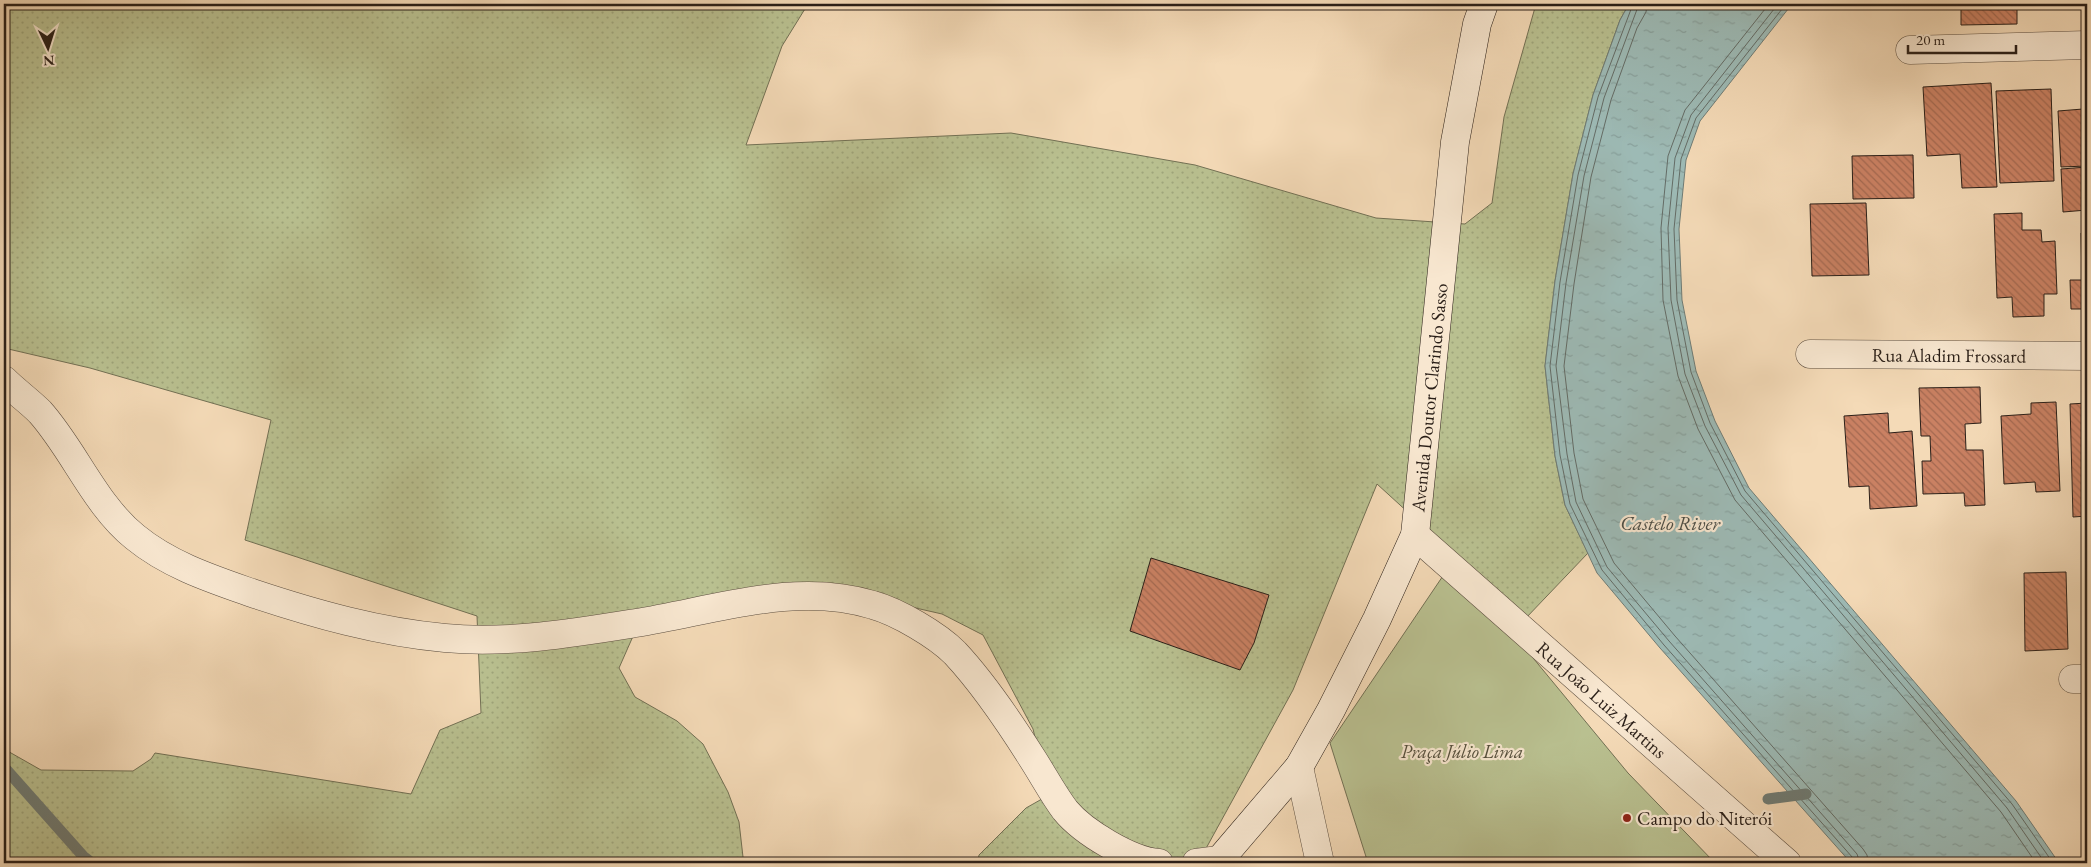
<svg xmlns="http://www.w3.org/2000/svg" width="2091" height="867" font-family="'EB Garamond',serif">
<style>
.grass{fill:url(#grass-dots);stroke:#727054}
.green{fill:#b9c090;stroke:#727054}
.water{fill:url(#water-ripples);stroke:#6f7c76}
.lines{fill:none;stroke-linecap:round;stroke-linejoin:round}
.shore{stroke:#646c66;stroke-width:1}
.stream{stroke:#6f7c76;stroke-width:11}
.building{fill:url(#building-back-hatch);stroke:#2a1f18}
.street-casing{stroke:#5c4e40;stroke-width:29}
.secondary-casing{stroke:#2a1f18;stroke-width:29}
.street{stroke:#f8e7d0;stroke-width:28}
.secondary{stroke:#f8e7d0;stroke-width:28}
.poi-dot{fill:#8f2418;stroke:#f8e7d0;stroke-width:2}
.labels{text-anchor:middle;stroke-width:4.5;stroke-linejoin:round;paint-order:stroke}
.street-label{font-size:19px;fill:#2a1f18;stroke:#f8e7d0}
.park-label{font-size:19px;font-style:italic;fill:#554f3c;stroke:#f8e7d0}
.poi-label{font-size:19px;fill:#2a1f18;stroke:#f8e7d0;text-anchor:start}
.water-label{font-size:20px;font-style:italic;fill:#4c4e47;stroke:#f8e7d0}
</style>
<defs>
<pattern id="grass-dots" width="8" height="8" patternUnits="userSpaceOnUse" patternTransform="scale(1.25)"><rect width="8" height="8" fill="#b9c090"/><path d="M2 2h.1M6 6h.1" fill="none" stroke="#9fa57b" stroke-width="1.8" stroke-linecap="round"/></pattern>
<pattern id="water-ripples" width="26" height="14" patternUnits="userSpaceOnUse" patternTransform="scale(1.25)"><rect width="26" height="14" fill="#9dbab5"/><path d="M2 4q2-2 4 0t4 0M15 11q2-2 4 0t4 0" fill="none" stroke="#879f9b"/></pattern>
<pattern id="building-back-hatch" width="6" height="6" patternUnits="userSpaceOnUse" patternTransform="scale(1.25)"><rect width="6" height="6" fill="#ca8163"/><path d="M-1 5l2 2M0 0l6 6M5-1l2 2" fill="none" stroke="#a46951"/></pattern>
</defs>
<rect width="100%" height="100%" fill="#f4dab7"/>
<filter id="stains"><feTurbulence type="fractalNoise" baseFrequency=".004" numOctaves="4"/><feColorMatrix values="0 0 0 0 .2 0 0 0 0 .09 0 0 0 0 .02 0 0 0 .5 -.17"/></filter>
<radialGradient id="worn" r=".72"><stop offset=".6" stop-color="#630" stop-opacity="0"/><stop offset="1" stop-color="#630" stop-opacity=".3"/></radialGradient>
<polygon class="grass" points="4,4 808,4 782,46 746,145 1011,133 1195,165 1376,218 1465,224 1492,203 1504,117 1536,4 1629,4 1620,20 1593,95 1573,174 1555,281 1545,366 1555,456 1565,505 1588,553 1525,619 1377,484 1293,690 1198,863 973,863 978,861 979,855 1026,808 1049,795 1033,729 983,635 942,614 885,601 685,610 634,634 619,668 635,697 677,721 703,744 728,792 739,822 743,857 747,863 4,863 4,749 41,770 133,771 151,759 155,753 411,794 440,730 481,713 477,616 245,540 271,420 90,368 4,348"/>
<polygon class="green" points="1453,561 1628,773 1715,863 1368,863 1330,743"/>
<polygon class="water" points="1629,4 1792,4 1700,121 1686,160 1679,229 1682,300 1696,371 1715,421 1749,488 2016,801 2059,863 1851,863 1660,648 1597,573 1565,505 1555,456 1545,366 1555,281 1573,174 1593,95 1620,20"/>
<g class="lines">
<g class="shore">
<polyline points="1633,4 1598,97 1578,175 1560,282 1550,366 1560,455 1570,504 1602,570 1664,645 1853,858 1854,863"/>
<polyline points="1639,4 1604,98 1584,176 1566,283 1556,366 1567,454 1576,502 1607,567 1669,641 1857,854 1860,863"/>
<polyline points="1647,4 1646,12 1637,28 1611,100 1591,177 1574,284 1564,366 1574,453 1583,499 1614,563 1675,636 1863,849 1867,855 1868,863"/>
<polyline points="1769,4 1685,110 1668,156 1661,228 1663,300 1678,376 1698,429 1735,500 2001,812 2036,863"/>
<polyline points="1778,4 1691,115 1675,158 1668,228 1671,300 1685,374 1705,426 1741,495 2007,808 2045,863"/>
<polyline points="1786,4 1696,118 1681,159 1674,229 1677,300 1691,372 1710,423 1745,491 2012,804 2053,863"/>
</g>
<g class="stream">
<polyline points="4,767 83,856 92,863"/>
<polyline points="1768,799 1806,794"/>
</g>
</g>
<g class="building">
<polygon points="1961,4 2017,4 2017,24 1961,25"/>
<polygon points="1991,83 1997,187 1962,188 1960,154 1927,156 1923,87"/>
<polygon points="2051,89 2054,181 2000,183 1996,91"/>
<polygon points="2083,109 2084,125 2087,125 2087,166 2061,167 2058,111"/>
<polygon points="1913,155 1914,198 1853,199 1852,156"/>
<polygon points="2087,167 2087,210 2063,212 2061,169"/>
<polygon points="1866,203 1869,275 1812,276 1810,204"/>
<polygon points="2022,213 2022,230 2041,230 2042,242 2055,241 2057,294 2044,294 2044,316 2013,317 2012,297 1997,298 1994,214"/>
<polygon points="2081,233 2087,233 2087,309 2071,309 2070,280 2082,280"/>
<polygon points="1980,387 1981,423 1965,424 1966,450 1983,450 1985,505 1965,506 1964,493 1923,494 1922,461 1931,461 1930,436 1921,436 1919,388"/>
<polygon points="2056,402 2060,491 2036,492 2035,482 2004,484 2001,416 2031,414 2031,403"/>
<polygon points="2087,403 2087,516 2073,517 2070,404"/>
<polygon points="1888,413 1889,433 1912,431 1917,506 1870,509 1869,486 1849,487 1844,416"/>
<polygon points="1151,558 1269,595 1254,643 1240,670 1130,631"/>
<polygon points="2066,572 2068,649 2025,651 2024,573"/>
</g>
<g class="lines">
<defs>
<g id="street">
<polyline points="1910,50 2087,45"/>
<path id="s1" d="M1810 354 2087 356"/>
<path d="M4 380C15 391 29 401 40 412 74 450 95 505 135 537 169 565 212 579 252 593 315 614 379 632 445 638 508 644 574 633 636 623 713 611 795 581 873 605 898 612 937 635 955 653 983 683 1010 723 1032 758 1043 775 1053 794 1065 810 1083 832 1131 861 1159 863"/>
<path id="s2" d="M1415 535 1787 863"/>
<polyline points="2073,679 2087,679"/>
<polyline points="1299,767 1320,863"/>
<polyline points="1196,863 1219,860"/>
</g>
<g id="secondary">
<path id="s3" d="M1217 863 1299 767 1331 710 1377 619 1415 535 1455 142 1477 24 1484 4"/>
</g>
</defs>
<use href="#street" class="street-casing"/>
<use href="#secondary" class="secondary-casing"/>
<use href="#street" class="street"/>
<use href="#secondary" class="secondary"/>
</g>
<circle class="poi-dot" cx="1627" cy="818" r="5"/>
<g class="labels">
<g class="street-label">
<text dy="7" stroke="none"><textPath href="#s1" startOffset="139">Rua Aladim Frossard</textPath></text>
<text dy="7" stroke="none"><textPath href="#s3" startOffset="524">Avenida Doutor Clarindo Sasso</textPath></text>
<text dy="7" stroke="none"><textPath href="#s2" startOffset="249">Rua João Luiz Martins</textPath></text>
</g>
<g class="park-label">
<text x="1462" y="758">Praça Júlio Lima</text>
</g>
<g class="poi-label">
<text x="1637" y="825">Campo do Niterói</text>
</g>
<g class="water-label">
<text x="1670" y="530">Castelo River</text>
</g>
</g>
<rect width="2091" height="867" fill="none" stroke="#f4dab7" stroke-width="20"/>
<rect x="5" y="5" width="2081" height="857" fill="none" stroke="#2a1f18" stroke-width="2.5"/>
<rect x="10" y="10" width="2071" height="847" fill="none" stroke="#2a1f18"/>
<g transform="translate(48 48) rotate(176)" stroke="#f8e7d0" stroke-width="4" paint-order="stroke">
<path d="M0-4L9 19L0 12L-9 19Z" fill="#2a1f18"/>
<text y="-8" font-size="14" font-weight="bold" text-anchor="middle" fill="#2a1f18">N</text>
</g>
<path d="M1908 45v8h108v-8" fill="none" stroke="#2a1f18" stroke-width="2.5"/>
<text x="1916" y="45" font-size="15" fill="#2a1f18" stroke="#f8e7d0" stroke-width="4" paint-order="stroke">20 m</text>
<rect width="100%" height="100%" filter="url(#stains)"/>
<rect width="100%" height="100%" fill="url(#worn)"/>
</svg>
